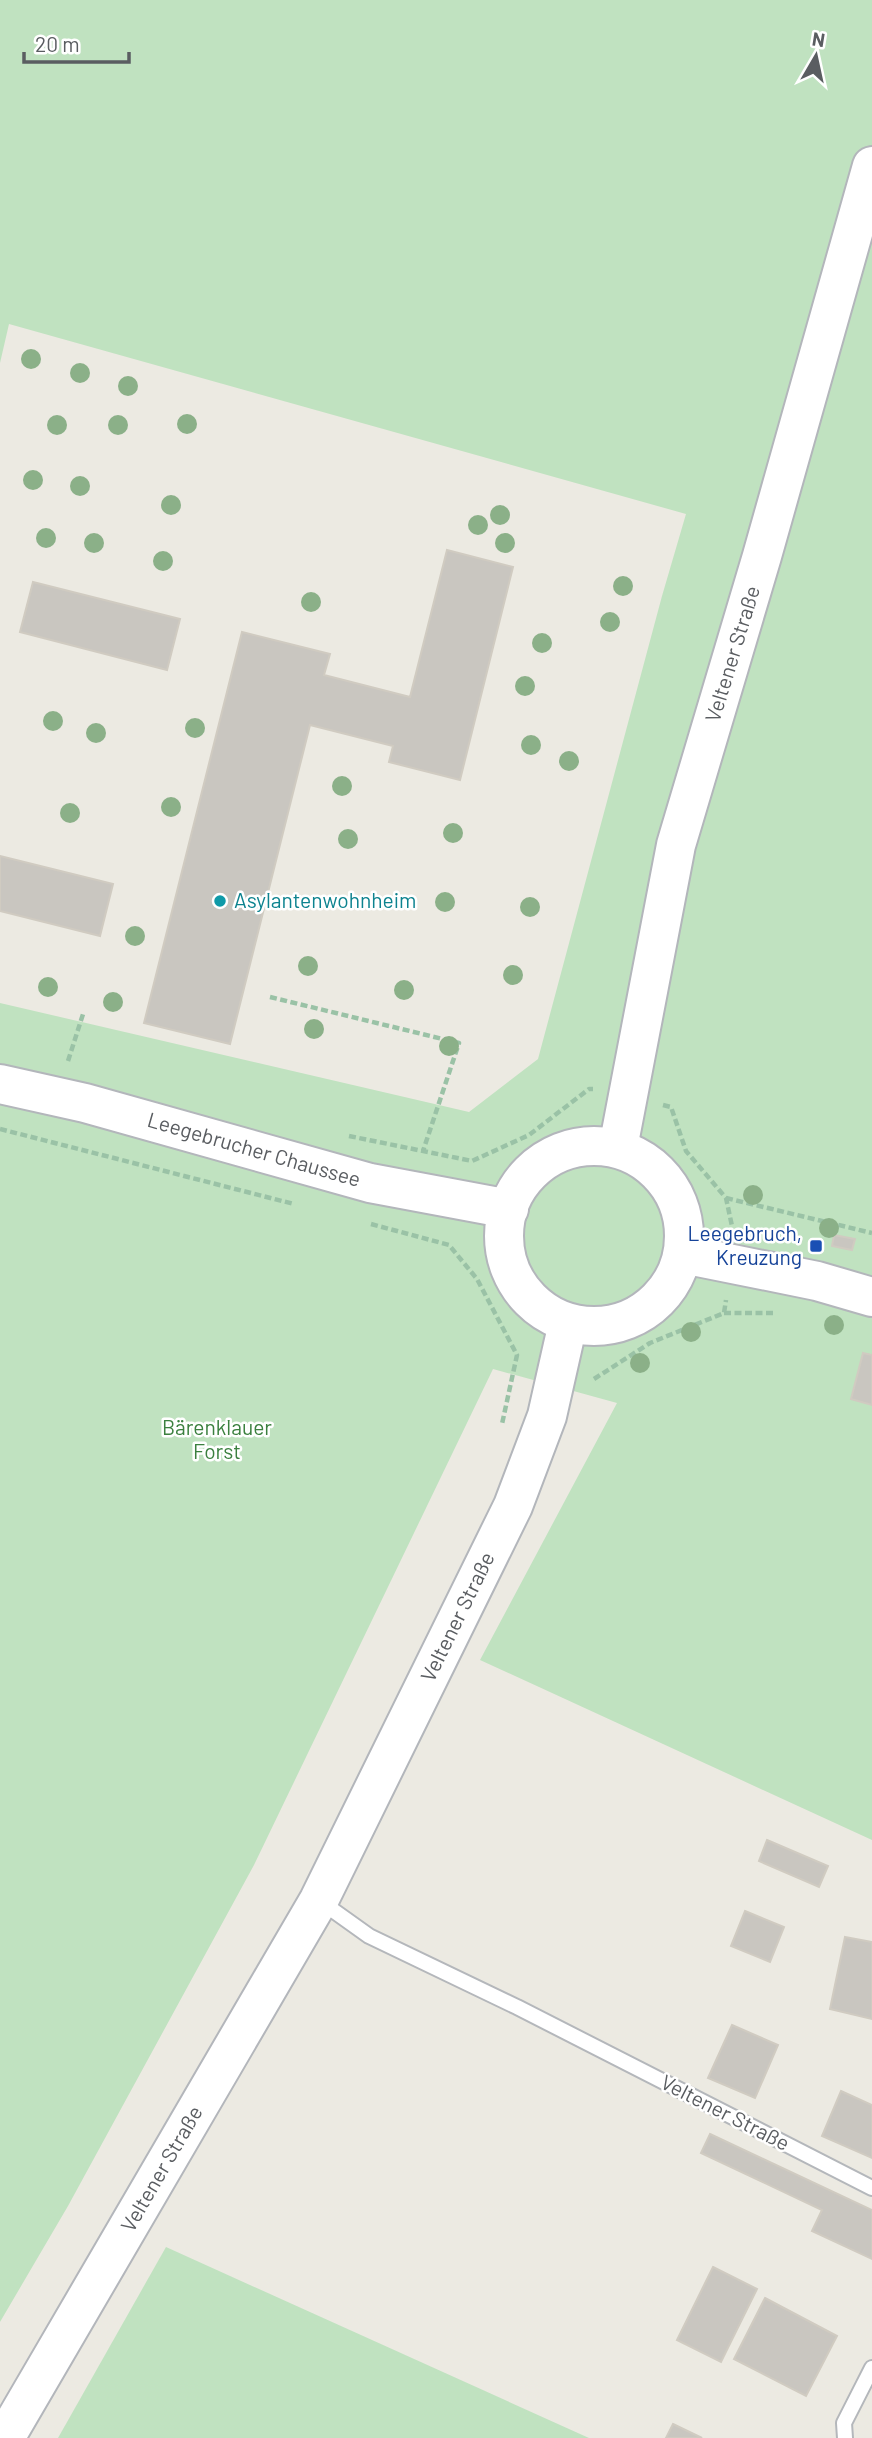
<svg xmlns="http://www.w3.org/2000/svg" width="872" height="2438" font-family="Barlow,sans-serif">
<style>
.green{fill:#c0e2c0}
.building{fill:#c9c6c0;stroke:#d0cbc1;stroke-width:2}
.lines{fill:none;stroke-linecap:round;stroke-linejoin:round}
.lane-casing{stroke:#b4b7bb;stroke-width:18}
.secondary-casing{stroke:#b3b6bb;stroke-width:42}
.path{stroke:#9ac2a6;stroke-width:4.5;stroke-dasharray:7 3.5;stroke-linecap:butt}
.lane{stroke:#fff;stroke-width:14}
.secondary{stroke:#fff;stroke-width:38}
.tree{fill:#8bb088}
.culture-dot{fill:#0f9aa8;stroke:#fff;stroke-width:2.5}
.transit-dot{fill:#1a4fb4;stroke:#fff;stroke-width:2.5}
.labels{text-anchor:middle;stroke-width:5;stroke-linejoin:round;paint-order:stroke}
.street-label{font-size:21px;fill:#5a5d61;stroke:#fff}
.culture-label{font-size:21px;fill:#0d838f;stroke:#fff;text-anchor:start}
.transit-label{font-size:21px;fill:#164399;stroke:#fff;text-anchor:end}
.park-label{font-size:21px;fill:#3b803f;stroke:#fff}
</style>
<rect width="100%" height="100%" fill="#eceae2"/>
<g class="green">
<polygon points="0,0 872,0 872,1840 480,1660 617,1403 493,1369 254,1865 68,2206 0,2322 0,1003 469,1112 538,1059 662,596 686,514 9,324 0,363"/>
<polygon points="166,2247 589,2438 58,2438"/>
</g>
<g class="building">
<polygon points="447,550 513,567 460,780 389,762 393,746 310,725 230,1044 144,1023 242,632 330,654 324,675 410,697"/>
<polygon points="33,582 180,619 167,670 20,632"/>
<polygon points="0,856 113,884 100,936 0,911"/>
<polygon points="834,1235 855,1239 852,1250 832,1246"/>
<polygon points="863,1353 872,1355 872,1405 851,1399"/>
<polygon points="767,1840 828,1866 819,1887 759,1861"/>
<polygon points="745,1911 784,1927 770,1962 731,1946"/>
<polygon points="845,1937 872,1942 872,2019 830,2009"/>
<polygon points="732,2025 778,2045 755,2098 708,2078"/>
<polygon points="841,2091 872,2105 872,2158 822,2136"/>
<polygon points="710,2134 872,2210 872,2259 812,2231 822,2210 701,2153"/>
<polygon points="713,2267 757,2289 721,2362 677,2340"/>
<polygon points="765,2298 837,2336 806,2396 734,2359"/>
<polygon points="673,2424 702,2438 666,2438"/>
</g>
<g class="lines">
<defs>
<g id="lane">
<polyline points="320,1901 369,1936 517,2007 872,2188"/>
<polyline points="845,2438 844,2423 872,2368"/>
</g>
<g id="secondary">
<polyline points="0,1084 85,1103 370,1183 509,1209"/>
<circle cx="594" cy="1236" r="90"/>
<polyline points="618,1148 676,845 762,556 872,166"/>
<polyline points="683,1254 817,1281 872,1297"/>
<polyline points="5,2438 319,1900 513,1506 547,1416 568,1323"/>
</g>
</defs>
<use href="#lane" class="lane-casing"/>
<use href="#secondary" class="secondary-casing"/>
<g class="path">
<polyline points="270,997 459,1043 423,1151"/>
<polyline points="68,1061 84,1011"/>
<polyline points="663,1105 671,1107 686,1151 726,1198 732,1226"/>
<polyline points="0,1129 294,1204"/>
<polyline points="349,1136 472,1161 529,1135 589,1089 593,1089"/>
<polyline points="726,1198 872,1233"/>
<polyline points="371,1224 449,1245 477,1279 517,1355 502,1424"/>
<polyline points="724,1313 775,1313"/>
<polyline points="594,1379 650,1343 724,1313 726,1300"/>
</g>
<use href="#lane" class="lane"/>
<use href="#secondary" class="secondary"/>
</g>
<g class="tree">
<circle cx="31" cy="359" r="10"/>
<circle cx="80" cy="373" r="10"/>
<circle cx="128" cy="386" r="10"/>
<circle cx="187" cy="424" r="10"/>
<circle cx="57" cy="425" r="10"/>
<circle cx="118" cy="425" r="10"/>
<circle cx="33" cy="480" r="10"/>
<circle cx="80" cy="486" r="10"/>
<circle cx="171" cy="505" r="10"/>
<circle cx="500" cy="515" r="10"/>
<circle cx="478" cy="525" r="10"/>
<circle cx="46" cy="538" r="10"/>
<circle cx="94" cy="543" r="10"/>
<circle cx="505" cy="543" r="10"/>
<circle cx="163" cy="561" r="10"/>
<circle cx="623" cy="586" r="10"/>
<circle cx="311" cy="602" r="10"/>
<circle cx="610" cy="622" r="10"/>
<circle cx="542" cy="643" r="10"/>
<circle cx="525" cy="686" r="10"/>
<circle cx="53" cy="721" r="10"/>
<circle cx="195" cy="728" r="10"/>
<circle cx="96" cy="733" r="10"/>
<circle cx="531" cy="745" r="10"/>
<circle cx="569" cy="761" r="10"/>
<circle cx="342" cy="786" r="10"/>
<circle cx="171" cy="807" r="10"/>
<circle cx="70" cy="813" r="10"/>
<circle cx="453" cy="833" r="10"/>
<circle cx="348" cy="839" r="10"/>
<circle cx="445" cy="902" r="10"/>
<circle cx="530" cy="907" r="10"/>
<circle cx="135" cy="936" r="10"/>
<circle cx="308" cy="966" r="10"/>
<circle cx="513" cy="975" r="10"/>
<circle cx="48" cy="987" r="10"/>
<circle cx="404" cy="990" r="10"/>
<circle cx="113" cy="1002" r="10"/>
<circle cx="314" cy="1029" r="10"/>
<circle cx="449" cy="1046" r="10"/>
<circle cx="753" cy="1195" r="10"/>
<circle cx="829" cy="1228" r="10"/>
<circle cx="834" cy="1325" r="10"/>
<circle cx="691" cy="1332" r="10"/>
<circle cx="640" cy="1363" r="10"/>
</g>
<circle class="culture-dot" cx="220" cy="901" r="7"/>
<rect class="transit-dot" x="809" y="1239" width="14" height="14" rx="3.5"/>
<g class="labels">
<g class="street-label">
<text transform="translate(733 654) rotate(-73)" y="7">Veltener Straße</text>
<text transform="translate(254 1150) rotate(16)" y="7">Leegebrucher Chaussee</text>
<text transform="translate(458 1617) rotate(-64)" y="7">Veltener Straße</text>
<text transform="translate(725 2113) rotate(27)" y="7">Veltener Straße</text>
<text transform="translate(162 2169) rotate(-60)" y="7">Veltener Straße</text>
</g>
<g class="culture-label">
<text x="234" y="908">Asylantenwohnheim</text>
</g>
<g class="transit-label">
<text x="802" y="1241">Leegebruch,<tspan x="802" dy="24">Kreuzung</tspan></text>
</g>
<g class="park-label">
<text x="217" y="1435">Bärenklauer<tspan x="217" dy="24">Forst</tspan></text>
</g>
</g>
<g transform="translate(816 56) rotate(9)" stroke="#ffffff" stroke-width="5" paint-order="stroke">
<path d="M0-5L12 26L0 18L-12 26Z" fill="#5a5d61"/>
<text y="-10" font-size="19" font-weight="bold" text-anchor="middle" fill="#5a5d61">N</text>
</g>
<path d="M24 52v10h105v-10" fill="none" stroke="#5a5d61" stroke-width="3.5"/>
<text x="35" y="52" font-size="21" fill="#5a5d61" stroke="#ffffff" stroke-width="5" paint-order="stroke">20 m</text>
</svg>
